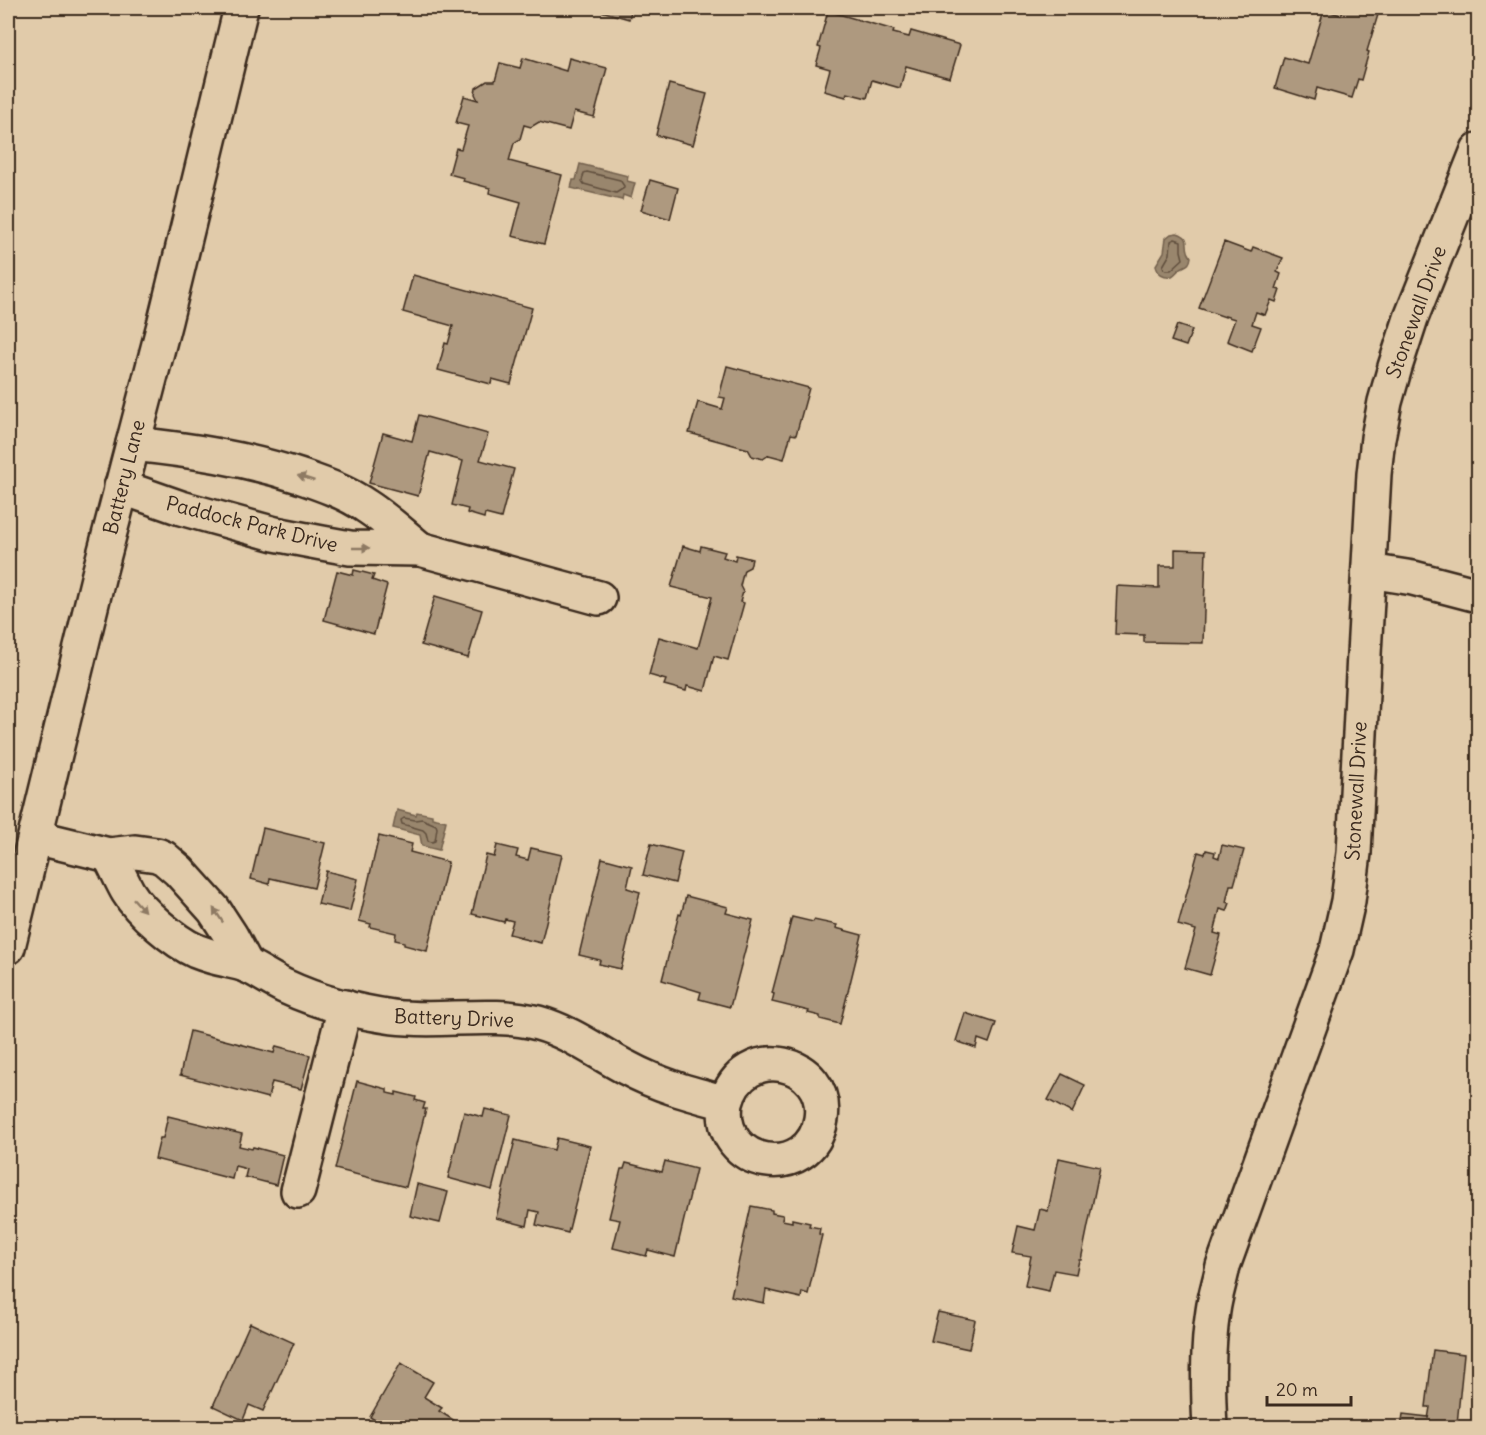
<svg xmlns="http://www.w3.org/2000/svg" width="1486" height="1435" font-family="Delius,sans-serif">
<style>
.water{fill:#99866d;stroke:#73614d;stroke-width:1.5}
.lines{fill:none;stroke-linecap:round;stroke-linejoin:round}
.shore{stroke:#614f3e;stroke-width:1.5}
.building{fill:#ae997f;stroke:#3b2a1e;stroke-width:1.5}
.minor-casing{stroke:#3b2a1e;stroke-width:38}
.major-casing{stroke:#3b2a1e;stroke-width:38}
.minor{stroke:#e1cbaa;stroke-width:33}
.major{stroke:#e1cbaa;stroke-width:33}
.oneway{fill:#8e7a64}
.labels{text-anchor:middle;stroke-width:4.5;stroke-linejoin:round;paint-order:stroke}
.street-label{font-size:20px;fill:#3b2a1e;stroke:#e1cbaa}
</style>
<rect width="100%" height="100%" fill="#e1cbaa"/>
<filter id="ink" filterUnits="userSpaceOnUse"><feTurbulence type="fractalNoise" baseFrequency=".0167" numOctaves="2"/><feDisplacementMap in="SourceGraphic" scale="12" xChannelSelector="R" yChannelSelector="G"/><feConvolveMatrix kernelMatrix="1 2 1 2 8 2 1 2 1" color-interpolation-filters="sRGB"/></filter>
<g filter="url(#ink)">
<g class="water">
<polygon points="580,164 628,176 627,181 635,183 631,198 623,195 622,200 571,188 573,180 576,180"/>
<path d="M1177 233C1194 238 1182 246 1191 257 1190 265 1187 265 1181 268 1178 270 1176 274 1172 276 1164 277 1157 274 1156 265L1164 252 1166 238 1171 234Z"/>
<polygon points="397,810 416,815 417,812 432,815 432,818 446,821 439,850 422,846 420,835 393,828"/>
</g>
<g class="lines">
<g class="shore">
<polygon points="587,172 620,180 624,186 624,188 616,193 584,184 582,181 584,173"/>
<polygon points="1175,239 1181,241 1181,251 1183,259 1171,270 1166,270 1164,269 1163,266 1170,254 1171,241"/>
<polygon points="404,818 415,820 422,819 436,825 437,828 435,841 432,842 428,841 426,833 423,830 402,824 401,820"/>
</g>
</g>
<g class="building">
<polygon points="597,8 632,8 629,19 597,10"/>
<polygon points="1344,8 1380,8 1367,51 1369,52 1361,80 1358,79 1352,98 1317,88 1314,100 1275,88 1284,57 1308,64 1324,10 1341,15"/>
<polygon points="828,11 894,30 893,33 909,37 911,31 960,45 950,78 906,66 900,88 872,80 867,98 847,93 846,97 824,91 830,69 816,65 821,48 818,47"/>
<polygon points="523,58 566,71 569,58 607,68 594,117 574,112 569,130 539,122 531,127 524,125 520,139 514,143 509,161 562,175 544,244 512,236 521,202 489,193 490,188 463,181 464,178 449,174 456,148 461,149 468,126 456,123 464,96 478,100 475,94 476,88 487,81 495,81 500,63 520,68"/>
<polygon points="669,84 707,94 693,145 656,135"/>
<polygon points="650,180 678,188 670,219 641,210"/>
<polygon points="1224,242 1251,252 1253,247 1283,258 1277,272 1281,274 1276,289 1280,290 1276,302 1271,300 1265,315 1256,312 1252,324 1261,327 1252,351 1227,341 1235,319 1225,316 1225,317 1199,308"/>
<polygon points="413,275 532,308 511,384 492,379 491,384 438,370 445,343 448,344 453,326 403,312"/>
<polygon points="1177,325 1192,330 1186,346 1171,341"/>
<polygon points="727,366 809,388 796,435 791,434 784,459 769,455 763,459 752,456 748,449 689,433 698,402 722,409 725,398 719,397"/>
<polygon points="419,415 488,434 480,460 514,469 501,518 485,514 484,518 467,513 468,509 452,505 463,461 430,452 418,496 369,483 383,433 412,441"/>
<polygon points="683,546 700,551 701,546 725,552 723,557 735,561 736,555 752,559 750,567 744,570 740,586 743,592 740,602 744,603 728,660 714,656 705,691 687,686 686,691 664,685 666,680 649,675 659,637 698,648 712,597 671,587"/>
<polygon points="1175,549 1206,550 1203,643 1144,642 1144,635 1115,634 1117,586 1159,588 1159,566 1175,566"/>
<polygon points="354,570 374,575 372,580 387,585 374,634 324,620 337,571 353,575"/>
<polygon points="435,596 482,610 468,658 421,645"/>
<polygon points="263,828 325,843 314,888 270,878 269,884 251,879"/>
<polygon points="379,836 412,844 410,852 448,862 427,951 404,945 404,942 395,940 396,933 370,927 371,924 359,921"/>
<polygon points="651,844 682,852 675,883 643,875"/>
<polygon points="497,845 518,850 516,857 528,860 531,848 562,855 541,943 520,938 521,937 509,934 513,921 505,919 504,922 472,914 486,855 494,857"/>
<polygon points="1222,845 1244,850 1234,885 1230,885 1226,902 1230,903 1227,911 1220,909 1214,933 1221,935 1210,975 1185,968 1196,930 1178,925 1198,852 1205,854 1206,850 1215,852 1214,856 1219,858"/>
<polygon points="602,858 632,866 627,888 640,892 621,969 599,964 600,960 579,955"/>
<polygon points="326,871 358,879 350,911 318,904"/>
<polygon points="686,896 728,907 726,913 753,920 730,1007 699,999 701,992 662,980 679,914 681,915"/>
<polygon points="792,917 813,922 814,920 837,925 836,928 862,935 840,1024 820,1019 820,1016 808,1013 809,1011 772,1002 774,994 772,993"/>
<polygon points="965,1013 996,1023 989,1043 978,1039 976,1048 956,1041"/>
<polygon points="190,1031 274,1053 276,1046 310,1055 301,1089 272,1082 268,1098 180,1075"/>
<polygon points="1062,1074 1085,1085 1072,1113 1048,1100"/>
<polygon points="357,1081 387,1089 387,1093 396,1095 396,1092 416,1097 415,1100 425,1103 423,1109 426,1109 406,1187 335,1169"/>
<polygon points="485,1109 511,1115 492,1190 448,1178 464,1112 483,1117"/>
<polygon points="168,1116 242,1134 239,1146 252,1149 253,1147 283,1155 276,1185 245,1177 247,1169 235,1166 232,1179 155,1159 160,1138 163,1138"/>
<polygon points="557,1138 590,1146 568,1233 536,1225 539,1212 530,1210 527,1226 496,1218 515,1140 554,1150"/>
<polygon points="1059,1158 1100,1167 1081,1260 1079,1260 1076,1274 1054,1270 1049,1291 1025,1286 1031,1256 1012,1253 1018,1226 1035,1230 1040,1209 1048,1211"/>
<polygon points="665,1161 696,1169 675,1257 648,1250 646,1256 613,1248 620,1220 609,1218 621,1169 624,1169 626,1163 662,1172"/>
<polygon points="417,1184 448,1192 440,1223 410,1216"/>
<polygon points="751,1206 772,1210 772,1213 783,1215 782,1220 792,1222 792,1219 810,1223 809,1226 820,1228 819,1234 822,1235 808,1294 802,1292 801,1298 766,1290 764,1303 731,1296"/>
<polygon points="938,1312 975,1320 969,1349 931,1341"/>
<polygon points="250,1323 294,1343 263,1411 249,1405 243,1420 213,1406"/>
<polygon points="1433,1350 1464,1354 1457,1424 1436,1421 1435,1427 1401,1428 1403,1414 1428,1417 1428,1419 1430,1407 1426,1407"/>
<polygon points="401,1363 433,1382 424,1397 442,1408 439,1411 466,1428 387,1428 370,1417"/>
</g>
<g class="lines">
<defs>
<g id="minor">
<path d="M121 487 181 508 275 534 322 543 350 548 420 549C403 535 385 518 366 506 346 492 322 484 299 476 244 458 190 450 133 444"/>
<polyline points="420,549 599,598"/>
<polyline points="1369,571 1413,578 1478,595"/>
<polyline points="35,837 109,855 135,852 157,855 164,858 179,871 214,910 231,936 247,966"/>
<path d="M109 855C116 867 121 880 128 892 140 912 175 942 196 951 206 955 216 958 227 960 233 962 242 963 248 966 260 972 272 980 284 986 318 1002 357 1012 393 1017 441 1023 491 1011 538 1023 571 1032 598 1053 627 1068 658 1085 692 1094 726 1103 716 1169 811 1183 821 1119 830 1060 743 1039 726 1103"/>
<polyline points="298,1191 345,1007"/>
<path d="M1210 1428C1208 1389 1207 1350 1213 1311 1215 1296 1220 1281 1223 1266L1337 950 1348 901 1354 853 1364 654 1374 474 1378 438 1385 402 1395 367 1411 318 1478 150"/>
</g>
<polyline id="major" points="8,947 99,574 165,321 241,8"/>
</defs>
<use href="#minor" class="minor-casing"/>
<use href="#major" class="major-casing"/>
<use href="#minor" class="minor"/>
<use href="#major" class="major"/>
</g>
<defs><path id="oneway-solid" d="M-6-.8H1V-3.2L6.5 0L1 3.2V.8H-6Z" transform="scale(1.5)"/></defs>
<g class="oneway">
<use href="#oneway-solid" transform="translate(306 478) rotate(-162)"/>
<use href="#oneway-solid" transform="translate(361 548)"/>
<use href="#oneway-solid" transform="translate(139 905) rotate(48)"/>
<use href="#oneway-solid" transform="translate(218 915) rotate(-124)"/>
</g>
</g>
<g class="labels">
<g class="street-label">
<text transform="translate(1416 312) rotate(-70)" y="7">Stonewall Drive</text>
<text transform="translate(124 477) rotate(-76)" y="7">Battery Lane</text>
<text transform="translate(252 524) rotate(14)" y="7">Paddock Park Drive</text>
<text transform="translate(1356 791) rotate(-87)" y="7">Stonewall Drive</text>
<text transform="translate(454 1018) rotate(2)" y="7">Battery Drive</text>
</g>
</g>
<rect width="1486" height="1435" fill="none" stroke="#e1cbaa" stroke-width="30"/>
<rect x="15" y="15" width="1456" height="1405" fill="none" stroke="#3b2a1e" stroke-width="2" filter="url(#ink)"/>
<path d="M1267 1396v9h84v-9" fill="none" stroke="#3b2a1e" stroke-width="3"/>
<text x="1276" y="1396" font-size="18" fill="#3b2a1e" stroke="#e1cbaa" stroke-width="4.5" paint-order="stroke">20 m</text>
</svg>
